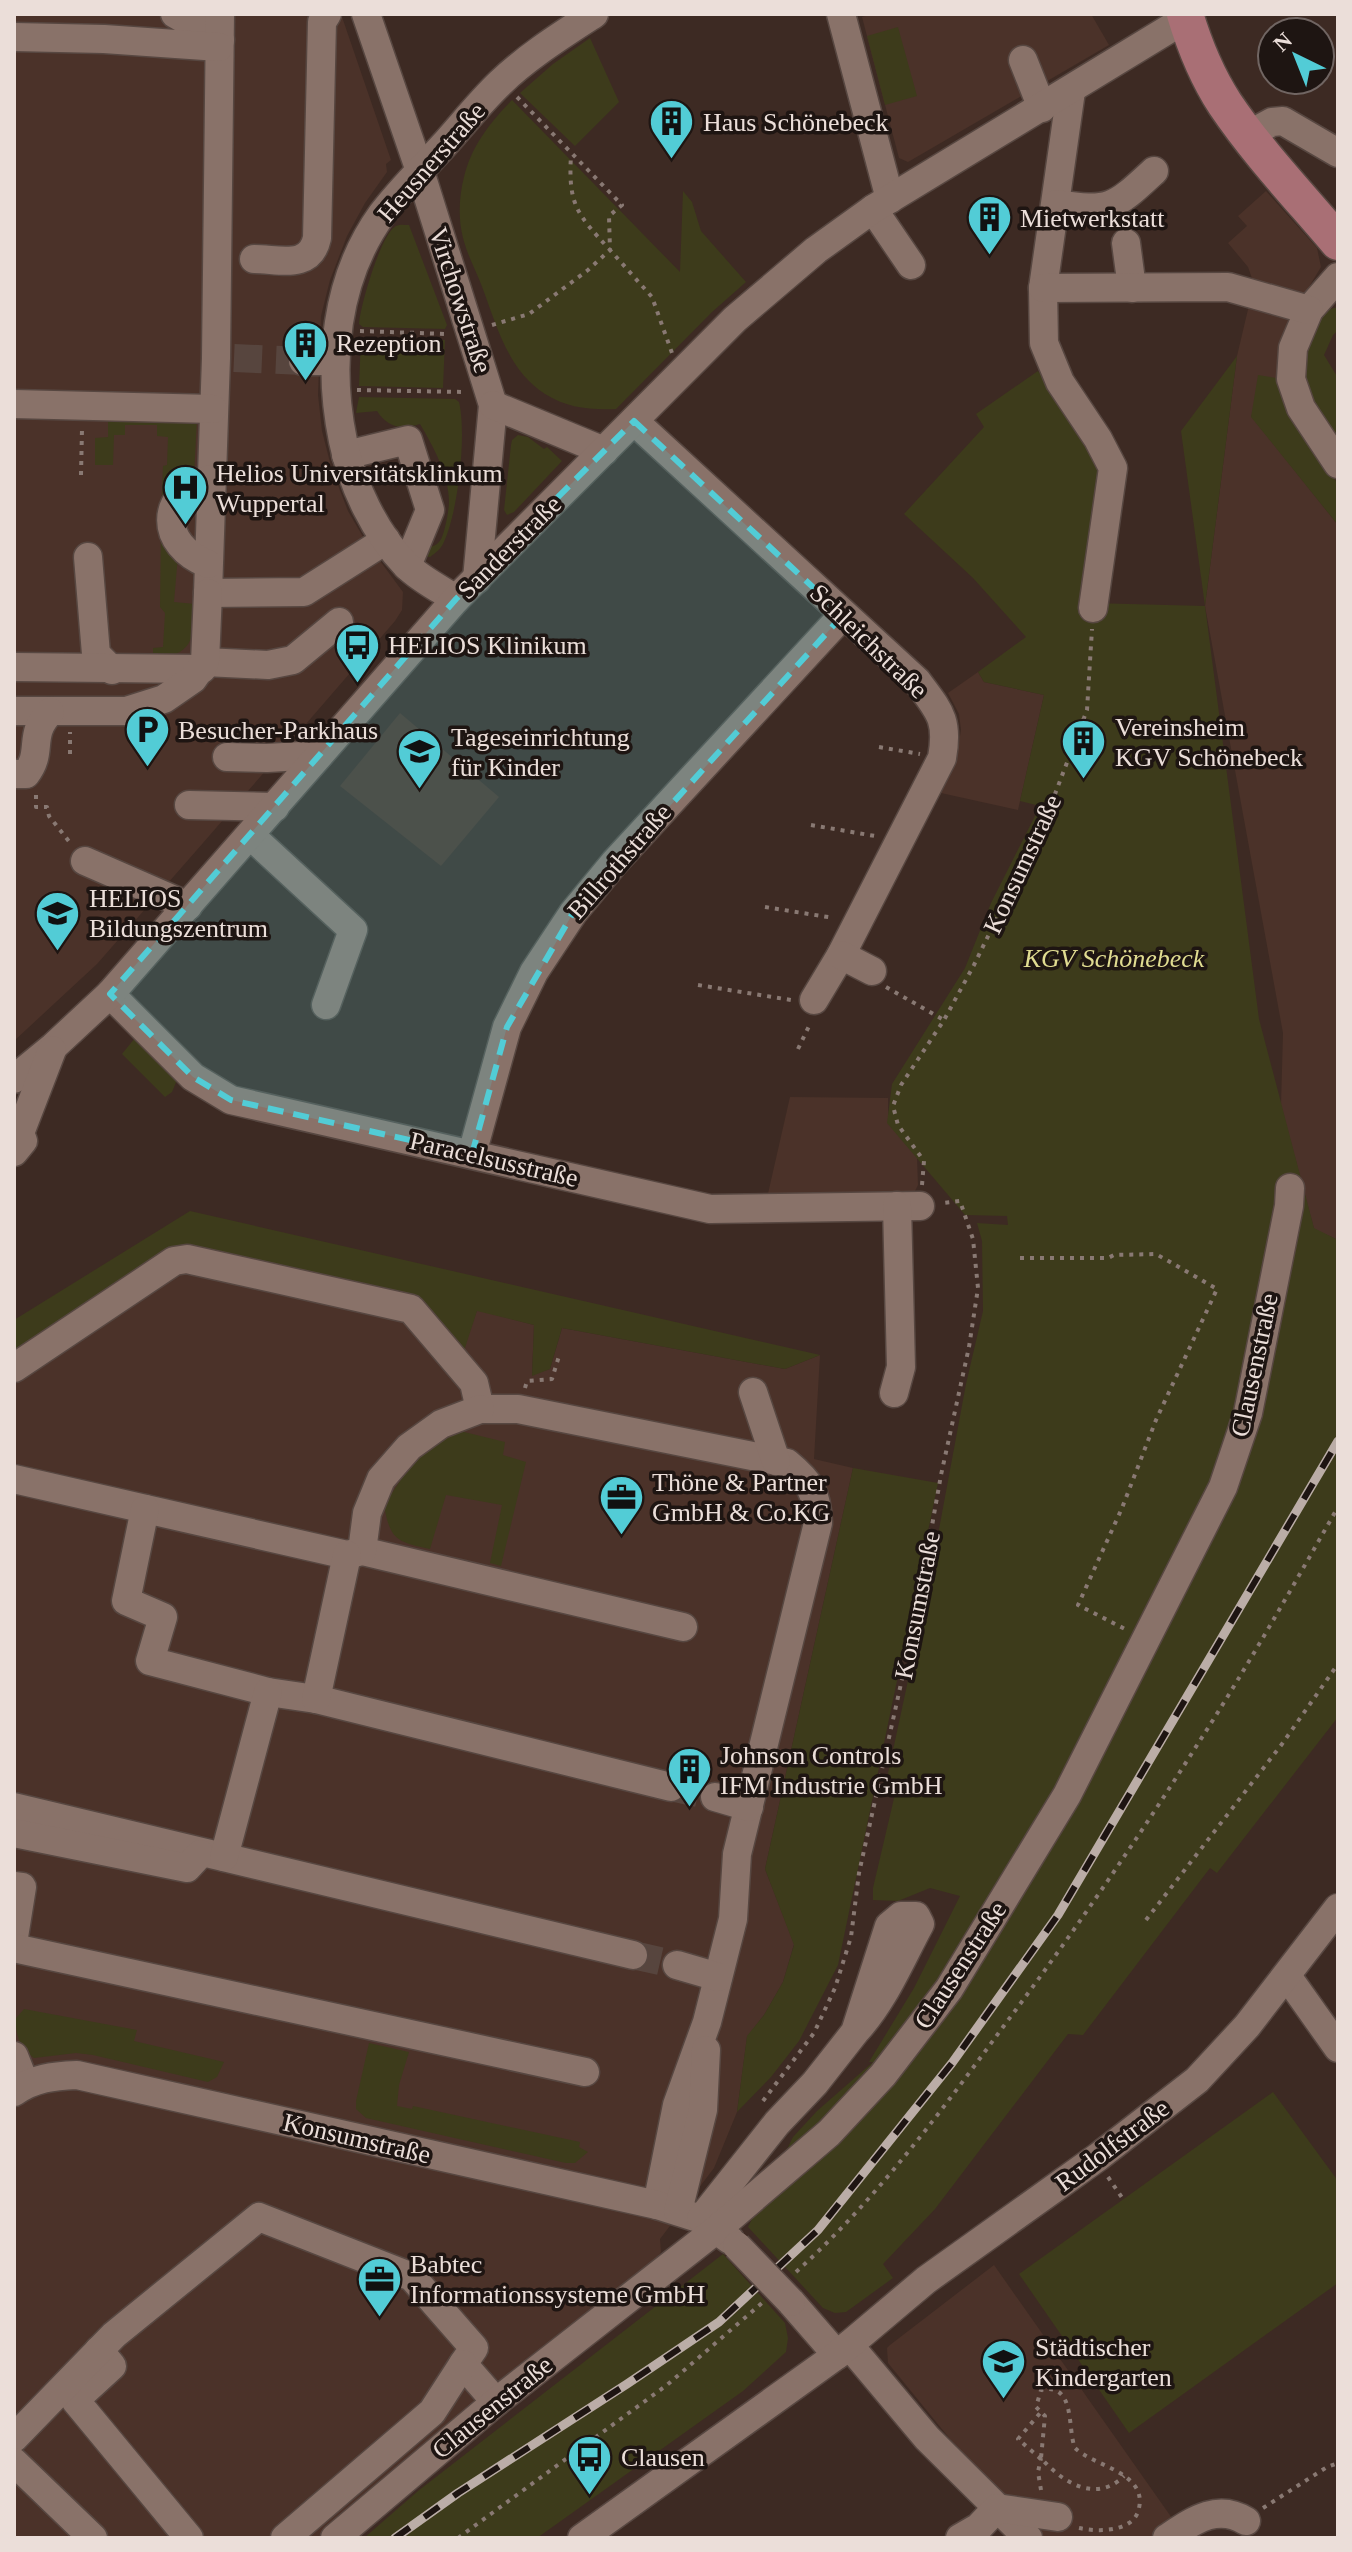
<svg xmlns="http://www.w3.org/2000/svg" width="1352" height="2552" font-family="Georgia,serif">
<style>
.built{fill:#4b3229}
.green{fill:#3d3b1b}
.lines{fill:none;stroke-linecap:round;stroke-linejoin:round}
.minor-tunnel{stroke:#57453e;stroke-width:28;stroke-dasharray:28 14;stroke-linecap:butt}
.minor-casing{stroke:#574741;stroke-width:31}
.major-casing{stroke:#574741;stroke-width:39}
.path{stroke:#897973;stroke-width:4;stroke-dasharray:4 6;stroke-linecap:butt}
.minor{stroke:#897269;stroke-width:28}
.major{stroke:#a96f75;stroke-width:36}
.rail-casing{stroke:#bbada7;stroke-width:9}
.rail{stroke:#1e1512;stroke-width:6;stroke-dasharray:18;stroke-linecap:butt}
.minor-bridge-casing{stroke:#574741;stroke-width:31;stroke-linecap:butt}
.minor-bridge{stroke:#897269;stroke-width:28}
.marked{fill:#52ccd6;fill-opacity:0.2;stroke:#52ccd6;stroke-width:6;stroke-dasharray:16 10;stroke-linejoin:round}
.labels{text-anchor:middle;stroke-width:7;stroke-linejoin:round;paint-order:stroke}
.poi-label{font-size:26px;fill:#ebded9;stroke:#1e1512;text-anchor:start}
.street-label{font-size:26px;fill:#ebded9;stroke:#1e1512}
.park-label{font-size:26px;font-style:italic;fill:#e0dc91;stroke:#1e1512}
</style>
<rect width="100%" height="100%" fill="#3d2a23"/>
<g class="built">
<polygon points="14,14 341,14 391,160 386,164 387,172 365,203 347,236 330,280 321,316 318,395 322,431 332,470 348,511 366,542 403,592 402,610 395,621 203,843 97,964 14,1041"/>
<polygon points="872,14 1091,14 1109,45 908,162 899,158 862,17"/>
<polygon points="1266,191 1317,248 1321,267 1287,323 1281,361 1282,379 1251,416 1338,525 1338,1240 1314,1229 1281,1105 1283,1033 1205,606 1237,356 1254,284 1248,267 1228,243 1247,226 1238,216"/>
<polygon points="978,672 984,682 1044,695 1018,810 941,793 957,755 961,730 959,714 948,693"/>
<polygon points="400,713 499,797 441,866 340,786"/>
<polygon points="790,1097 888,1098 888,1116 917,1157 918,1185 914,1193 767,1198"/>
<polygon points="189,1245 408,1293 462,1354 477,1310 534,1325 532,1375 550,1369 562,1328 785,1369 820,1355 814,1459 853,1468 765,1869 794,1944 783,1982 764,2015 747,2037 737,2112 714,2168 660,2239 661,2252 654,2262 509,2376 318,2538 14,2538 14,1355"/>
<polygon points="994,2265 1174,2521 1149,2538 1045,2538 950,2439 888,2363 887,2348 890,2345"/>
</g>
<g class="green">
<polygon points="898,27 917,96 885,105 867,36"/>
<polygon points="590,38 619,102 575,146 520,93 553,64"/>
<path d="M512 100 680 272 683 191 692 202 701 231 746 282 712 312 616 409C590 410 567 408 545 394 507 370 496 323 481 284 475 269 467 254 463 238 458 219 459 196 464 177 472 145 490 123 512 100Z"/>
<path d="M409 225 447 325 445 329 363 327 359 324C360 307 381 233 396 226 400 224 405 225 409 225Z"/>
<polygon points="1338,307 1338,330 1333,335 1324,355 1338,378 1338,447 1304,390 1303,349 1319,320 1330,309"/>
<polygon points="361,338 445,340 443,388 359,386"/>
<polygon points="1237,356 1205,606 1259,1019 1314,1228 1338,1240 1338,1717 1217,1873 1210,1868 1083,2035 1068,2034 935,2209 883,2264 893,2278 846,2312 835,2313 823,2308 748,2227 793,2137 817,2111 873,2062 869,2062 914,1988 960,1896 930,1888 898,1901 873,1900 873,1888 895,1794 884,1792 929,1583 966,1384 983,1311 982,1241 977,1223 1008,1225 1007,1216 965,1215 887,1123 892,1084 965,968 991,903 1040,806 1020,801 1044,695 984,682 978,672 1026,637 973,578 904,514 984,427 976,414 1038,371 1103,464 1091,603 1205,606 1181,431"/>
<polygon points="1258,375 1282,379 1299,429 1338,484 1338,525 1251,417"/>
<path d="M359 397 455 399 459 402C467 434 458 514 443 544 440 550 435 553 430 557L422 556 426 548C440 546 442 539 445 527 447 519 449 509 449 501 449 475 433 446 420 424 402 430 388 428 377 411L356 413Z"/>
<polygon points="108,417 197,419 194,476 161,513 163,466 167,465 168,437 157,436 157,425 125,425 125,435 114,435 113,465 95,465 95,438 108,437"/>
<polygon points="518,435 528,437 544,449 547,447 562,461 514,512 507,515 504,510 511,445 512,440"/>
<path d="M161 526 178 555 174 602 195 604C194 639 193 656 153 658V648L163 647 165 613 160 607Z"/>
<polygon points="135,1038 177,1080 172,1092 165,1097 122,1054"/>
<polygon points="190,1211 820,1355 785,1369 562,1328 550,1369 532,1376 534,1325 477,1311 463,1354 408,1293 189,1245 14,1355 14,1320"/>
<path d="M456 1430 505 1442 503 1455 526 1462 501 1566 490 1563 502 1505 446 1495 430 1549C397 1542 390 1540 384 1505L402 1478 423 1453Z"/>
<polygon points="853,1468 938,1483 838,1965 799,2041 771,2077 737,2112 747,2036 764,2015 783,1982 794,1945 765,1869"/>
<path d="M24 2009 137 2030 134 2041 224 2062 217 2077 208 2082 93 2055 76 2053 34 2058C20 2049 15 2034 16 2018Z"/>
<polygon points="369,2043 409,2052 399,2085 397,2106 412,2109 413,2106 580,2142 579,2147 588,2152 575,2163 566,2163 366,2118 356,2109 356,2101"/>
<polygon points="1273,2092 1338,2181 1338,2283 1129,2433 1019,2274"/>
<polygon points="723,2254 785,2323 788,2338 786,2352 743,2391 537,2538 364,2538 418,2491"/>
</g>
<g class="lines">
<g class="minor-tunnel">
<polyline points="234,358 303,361"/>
<polyline points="671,1787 715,1797"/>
<polyline points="633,1955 677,1965"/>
</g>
<defs>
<g id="minor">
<polyline points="175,14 220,40"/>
<polyline points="220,14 216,358 208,593 304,592 386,540"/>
<polyline points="366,14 420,171 493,405 477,579"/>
<polyline points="841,14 890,199"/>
<polyline points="14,37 104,39 219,47"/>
<polyline points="1023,60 1042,108"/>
<polyline points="1071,91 1043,288 1044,343 1060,382 1098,439 1113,468 1093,608"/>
<polyline points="1248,135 1272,122 1283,121 1338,153"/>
<path d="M1056 204C1111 212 1114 208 1154 171"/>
<polyline points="873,209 911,265"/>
<polyline points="1126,243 1132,288"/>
<path d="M254 259C280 259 310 270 317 238L322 22 327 14"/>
<polyline points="1338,277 1309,310 1293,348 1291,379 1301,408 1338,464"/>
<polyline points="1043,288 1228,287 1309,310"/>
<polyline points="303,361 335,361"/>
<polyline points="14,404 213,409"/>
<polyline points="493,405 604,451"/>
<path d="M634 421 917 681C939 711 949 719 942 758L841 955 814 1000"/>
<polyline points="346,455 408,440 430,510 407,566"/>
<polyline points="88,557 96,654 112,670"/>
<path d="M208 564C159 545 158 494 210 479"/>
<path d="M456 599C440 589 420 579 406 565 375 533 352 485 343 441 327 364 335 279 382 214 400 190 423 168 443 146 462 125 480 102 500 83 528 56 562 35 594 14"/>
<polyline points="205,662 268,665 293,660 339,622"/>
<polyline points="14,667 202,669"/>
<polyline points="14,711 126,711 164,699 193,679 205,662 208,593"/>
<polyline points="227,757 267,758 319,755"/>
<path d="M14 774H26C44 751 27 736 50 712"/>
<polyline points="189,805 275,807"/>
<polyline points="250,835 353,930 326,1005"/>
<polyline points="85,861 188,906"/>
<polyline points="841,955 872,971"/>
<polyline points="110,994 193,1077 231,1100 710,1209 920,1206"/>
<polyline points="14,1079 53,1047 110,994 456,599 735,319 816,250 873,209 1187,18"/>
<polyline points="14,1152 23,1141 20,1133 52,1050"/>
<polyline points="472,1154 507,1027 534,972 573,913 615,862 843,615"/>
<path d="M14 1368 174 1261 187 1259 411 1309 474 1383 480 1409H518L787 1463C810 1482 817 1492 818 1523L737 1854 733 1919 707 2022 677 2105 657 2205"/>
<polyline points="753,1392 776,1461"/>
<polyline points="894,1393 901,1367 897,1206"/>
<polyline points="14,1479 347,1555 362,1551 683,1627"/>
<polyline points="145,1509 126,1601 163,1617 150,1661 268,1692 316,1699 671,1787"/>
<polyline points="362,1551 367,1513 381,1479 409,1447 441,1424 480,1409"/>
<polyline points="316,1699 347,1555"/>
<polyline points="715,1797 749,1807"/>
<polyline points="14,1807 633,1955"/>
<polyline points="14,1833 187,1868 200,1854"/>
<polyline points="224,1857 268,1692"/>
<polyline points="14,1886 22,1887 14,1937"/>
<polyline points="14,1948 585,2072"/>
<polyline points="677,1965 718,1977"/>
<polyline points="1287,1976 1338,2048"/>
<polyline points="14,2056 25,2084"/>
<path d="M14 2092C34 2078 53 2076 77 2075L657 2205 701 2219 730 2240"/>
<polyline points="678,2211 703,2110 706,2050"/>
<path d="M701 2219 777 2123 815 2083 855 2032 889 1926 901 1916H916L920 1924C900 1961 884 2001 855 2032"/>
<polyline points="791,2302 837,2355"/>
<polyline points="849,2345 927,2438 1028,2538"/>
<polyline points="99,2350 112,2366 75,2400 189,2538"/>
<polyline points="14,2438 114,2335 259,2217 412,2277 474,2348 463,2364 496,2402"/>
<polyline points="14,2462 93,2538"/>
<polyline points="285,2538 432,2412 463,2364"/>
<polyline points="335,2538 496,2402 717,2229 829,2133 883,2075 949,1989 1067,1795 1223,1487 1248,1413 1289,1206 1290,1188"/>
<polyline points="582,2538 837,2355 926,2280 1098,2157 1197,2080 1247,2026 1338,1908"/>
<polyline points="960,2538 979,2527 997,2508 1058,2517"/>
<path d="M1167 2538C1193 2521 1217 2503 1246 2521"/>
</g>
<path id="major" d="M1185 14C1194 44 1208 78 1225 104 1258 153 1300 197 1338 242"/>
</defs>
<use href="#minor" class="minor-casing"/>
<use href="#major" class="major-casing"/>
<g class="path">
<polyline points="517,97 622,205 609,216 610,250 652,297 672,353"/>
<path d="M492 325 529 314 588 270 610 250C577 214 568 205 571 155"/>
<polyline points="360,331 447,334"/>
<polyline points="357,390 464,392"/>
<polyline points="81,475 82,429"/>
<polyline points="879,747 920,754"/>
<polyline points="70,754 70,732"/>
<polyline points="36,795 36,807 47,807 49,816 71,844"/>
<polyline points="811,825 875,836"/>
<polyline points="765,907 834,918"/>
<polyline points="698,985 791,1000"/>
<polyline points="886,987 944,1020"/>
<polyline points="798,1049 811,1022"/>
<polyline points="922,1185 924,1161 898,1125 893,1106 901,1085 944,1020 974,965 1047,815 1087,710 1092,629"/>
<polyline points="1020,1258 1108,1258 1114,1255 1156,1254 1217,1289 1156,1420 1122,1508 1078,1605 1125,1629"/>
<polyline points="525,1388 527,1381 552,1379 559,1356"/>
<polyline points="1146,1920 1282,1744 1338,1664"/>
<polyline points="763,2101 814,2033 835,1988 851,1937 859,1873 916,1616 941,1475 969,1347 978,1288 973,1239 960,1201 944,1203"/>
<polyline points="1108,2177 1123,2199"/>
<path d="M796 2272C875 2201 940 2113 1003 2027 1072 1935 1137 1840 1199 1742 1248 1666 1293 1586 1338 1507"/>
<polyline points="1041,2459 1018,2439 1041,2412"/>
<polyline points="1041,2490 1038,2472 1041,2458"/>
<polyline points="1263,2508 1327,2467 1338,2463"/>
<path d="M1079 2528C1094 2531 1115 2532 1129 2523 1134 2520 1138 2514 1139 2508 1147 2472 1093 2466 1075 2448 1067 2429 1076 2382 1041 2390L1036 2407 1045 2416 1041 2458C1062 2482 1096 2504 1124 2476"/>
<polyline points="458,2538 667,2385 762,2303"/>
</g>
<use href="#minor" class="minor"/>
<use href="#major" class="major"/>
<defs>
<polyline id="rail" points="395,2538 458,2493 627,2384 719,2322 818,2230 952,2063 1058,1915 1338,1441"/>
</defs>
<use href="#rail" class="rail-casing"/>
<use href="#rail" class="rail"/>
<defs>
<polyline id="minor-bridge" points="737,2246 791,2302"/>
</defs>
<use href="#minor-bridge" class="minor-bridge-casing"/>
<use href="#minor-bridge" class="minor-bridge"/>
</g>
<path class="marked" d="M634 421 843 615 573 913 507 1027 472 1154 231 1100 193 1077 110 994 456 599Z"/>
<defs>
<symbol id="building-pin" viewBox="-11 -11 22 30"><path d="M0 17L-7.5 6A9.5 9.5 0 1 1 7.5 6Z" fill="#52ccd6" stroke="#1e1512"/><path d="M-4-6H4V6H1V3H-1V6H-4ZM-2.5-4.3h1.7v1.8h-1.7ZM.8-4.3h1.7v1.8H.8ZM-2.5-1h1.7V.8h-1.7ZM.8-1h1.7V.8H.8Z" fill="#111"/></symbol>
<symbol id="hospital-pin" viewBox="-11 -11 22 30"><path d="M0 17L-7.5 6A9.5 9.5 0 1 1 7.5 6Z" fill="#52ccd6" stroke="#1e1512"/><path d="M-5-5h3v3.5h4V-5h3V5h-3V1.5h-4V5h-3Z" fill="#111"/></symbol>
<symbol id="bus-pin" viewBox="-11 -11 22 30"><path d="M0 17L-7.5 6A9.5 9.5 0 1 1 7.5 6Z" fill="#52ccd6" stroke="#1e1512"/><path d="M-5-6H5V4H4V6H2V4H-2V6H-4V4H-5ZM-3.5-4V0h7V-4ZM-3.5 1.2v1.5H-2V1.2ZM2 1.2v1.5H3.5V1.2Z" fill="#111"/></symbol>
<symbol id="parking-pin" viewBox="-11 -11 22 30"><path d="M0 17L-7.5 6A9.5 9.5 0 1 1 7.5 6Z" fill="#52ccd6" stroke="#1e1512"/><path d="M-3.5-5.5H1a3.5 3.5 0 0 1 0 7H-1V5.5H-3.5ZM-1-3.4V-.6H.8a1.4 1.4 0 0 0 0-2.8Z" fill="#111"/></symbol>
<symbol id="school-pin" viewBox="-11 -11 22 30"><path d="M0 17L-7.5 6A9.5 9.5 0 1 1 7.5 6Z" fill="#52ccd6" stroke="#1e1512"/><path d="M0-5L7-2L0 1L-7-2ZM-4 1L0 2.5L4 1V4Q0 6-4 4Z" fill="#111"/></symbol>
<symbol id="office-pin" viewBox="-11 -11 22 30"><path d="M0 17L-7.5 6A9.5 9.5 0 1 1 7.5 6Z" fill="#52ccd6" stroke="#1e1512"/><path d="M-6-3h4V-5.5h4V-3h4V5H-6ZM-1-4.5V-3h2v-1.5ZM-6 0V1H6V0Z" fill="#111"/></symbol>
</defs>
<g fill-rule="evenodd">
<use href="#building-pin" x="646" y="96" width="51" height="69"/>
<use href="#building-pin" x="964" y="192" width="51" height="69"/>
<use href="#building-pin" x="280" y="318" width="51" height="69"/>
<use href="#hospital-pin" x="160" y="462" width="51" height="69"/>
<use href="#bus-pin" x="332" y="620" width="51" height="69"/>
<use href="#parking-pin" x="122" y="704" width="51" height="69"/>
<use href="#building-pin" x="1058" y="716" width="51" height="69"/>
<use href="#school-pin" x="394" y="726" width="51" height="69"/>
<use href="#school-pin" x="32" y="888" width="51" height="69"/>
<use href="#office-pin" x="596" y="1472" width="51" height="69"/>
<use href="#building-pin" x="664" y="1744" width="51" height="69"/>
<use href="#office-pin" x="354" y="2254" width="51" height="69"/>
<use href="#school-pin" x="978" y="2336" width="51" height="69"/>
<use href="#bus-pin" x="564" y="2432" width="51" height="69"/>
</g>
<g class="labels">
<g class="poi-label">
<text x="703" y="131">Haus Schönebeck</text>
<text x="1020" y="227">Mietwerkstatt</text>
<text x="336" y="352">Rezeption</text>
<text x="216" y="482">Helios Universitätsklinkum<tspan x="216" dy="30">Wuppertal</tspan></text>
<text x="388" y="654">HELIOS Klinikum</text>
<text x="1115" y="736">Vereinsheim<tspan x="1115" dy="30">KGV Schönebeck</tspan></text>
<text x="178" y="739">Besucher-Parkhaus</text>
<text x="451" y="746">Tageseinrichtung<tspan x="451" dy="30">für Kinder</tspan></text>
<text x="89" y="907">HELIOS<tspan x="89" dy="30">Bildungszentrum</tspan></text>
<text x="652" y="1491">Thöne &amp; Partner<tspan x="652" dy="30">GmbH &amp; Co.KG</tspan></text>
<text x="720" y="1764">Johnson Controls<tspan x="720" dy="30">IFM Industrie GmbH</tspan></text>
<text x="410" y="2273">Babtec<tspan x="410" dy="30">Informationssysteme GmbH</tspan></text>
<text x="1035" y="2356">Städtischer<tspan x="1035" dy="30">Kindergarten</tspan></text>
<text x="621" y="2466">Clausen</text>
</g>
<g class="street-label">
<text transform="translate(431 162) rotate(-49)" y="9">Heusnerstraße</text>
<text transform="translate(461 300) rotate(72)" y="9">Virchowstraße</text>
<text transform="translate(509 547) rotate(-45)" y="9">Sanderstraße</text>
<text transform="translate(869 641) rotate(44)" y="9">Schleichstraße</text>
<text transform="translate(619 861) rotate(-49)" y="9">Billrothstraße</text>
<text transform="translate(1022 864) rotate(-65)" y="9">Konsumstraße</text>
<text transform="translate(494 1159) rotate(13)" y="9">Paracelsusstraße</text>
<text transform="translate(1254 1365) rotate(-78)" y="9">Clausenstraße</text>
<text transform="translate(917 1605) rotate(-79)" y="9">Konsumstraße</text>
<text transform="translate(960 1965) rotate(-57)" y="9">Clausenstraße</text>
<text transform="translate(357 2138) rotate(13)" y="9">Konsumstraße</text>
<text transform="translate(1112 2145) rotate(-37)" y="9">Rudolfstraße</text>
<text transform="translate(492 2407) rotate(-39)" y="9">Clausenstraße</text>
</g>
<g class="park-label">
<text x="1114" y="967">KGV Schönebeck</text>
</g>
</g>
<rect width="1352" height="2552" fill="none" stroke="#ebded9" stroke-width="32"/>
<g transform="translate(1296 56) rotate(317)"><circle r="38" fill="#1e1512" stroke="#706562" stroke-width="2"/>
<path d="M0-6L14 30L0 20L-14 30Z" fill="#52ccd6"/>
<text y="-12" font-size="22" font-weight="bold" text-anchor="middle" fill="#ebded9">N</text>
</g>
</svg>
